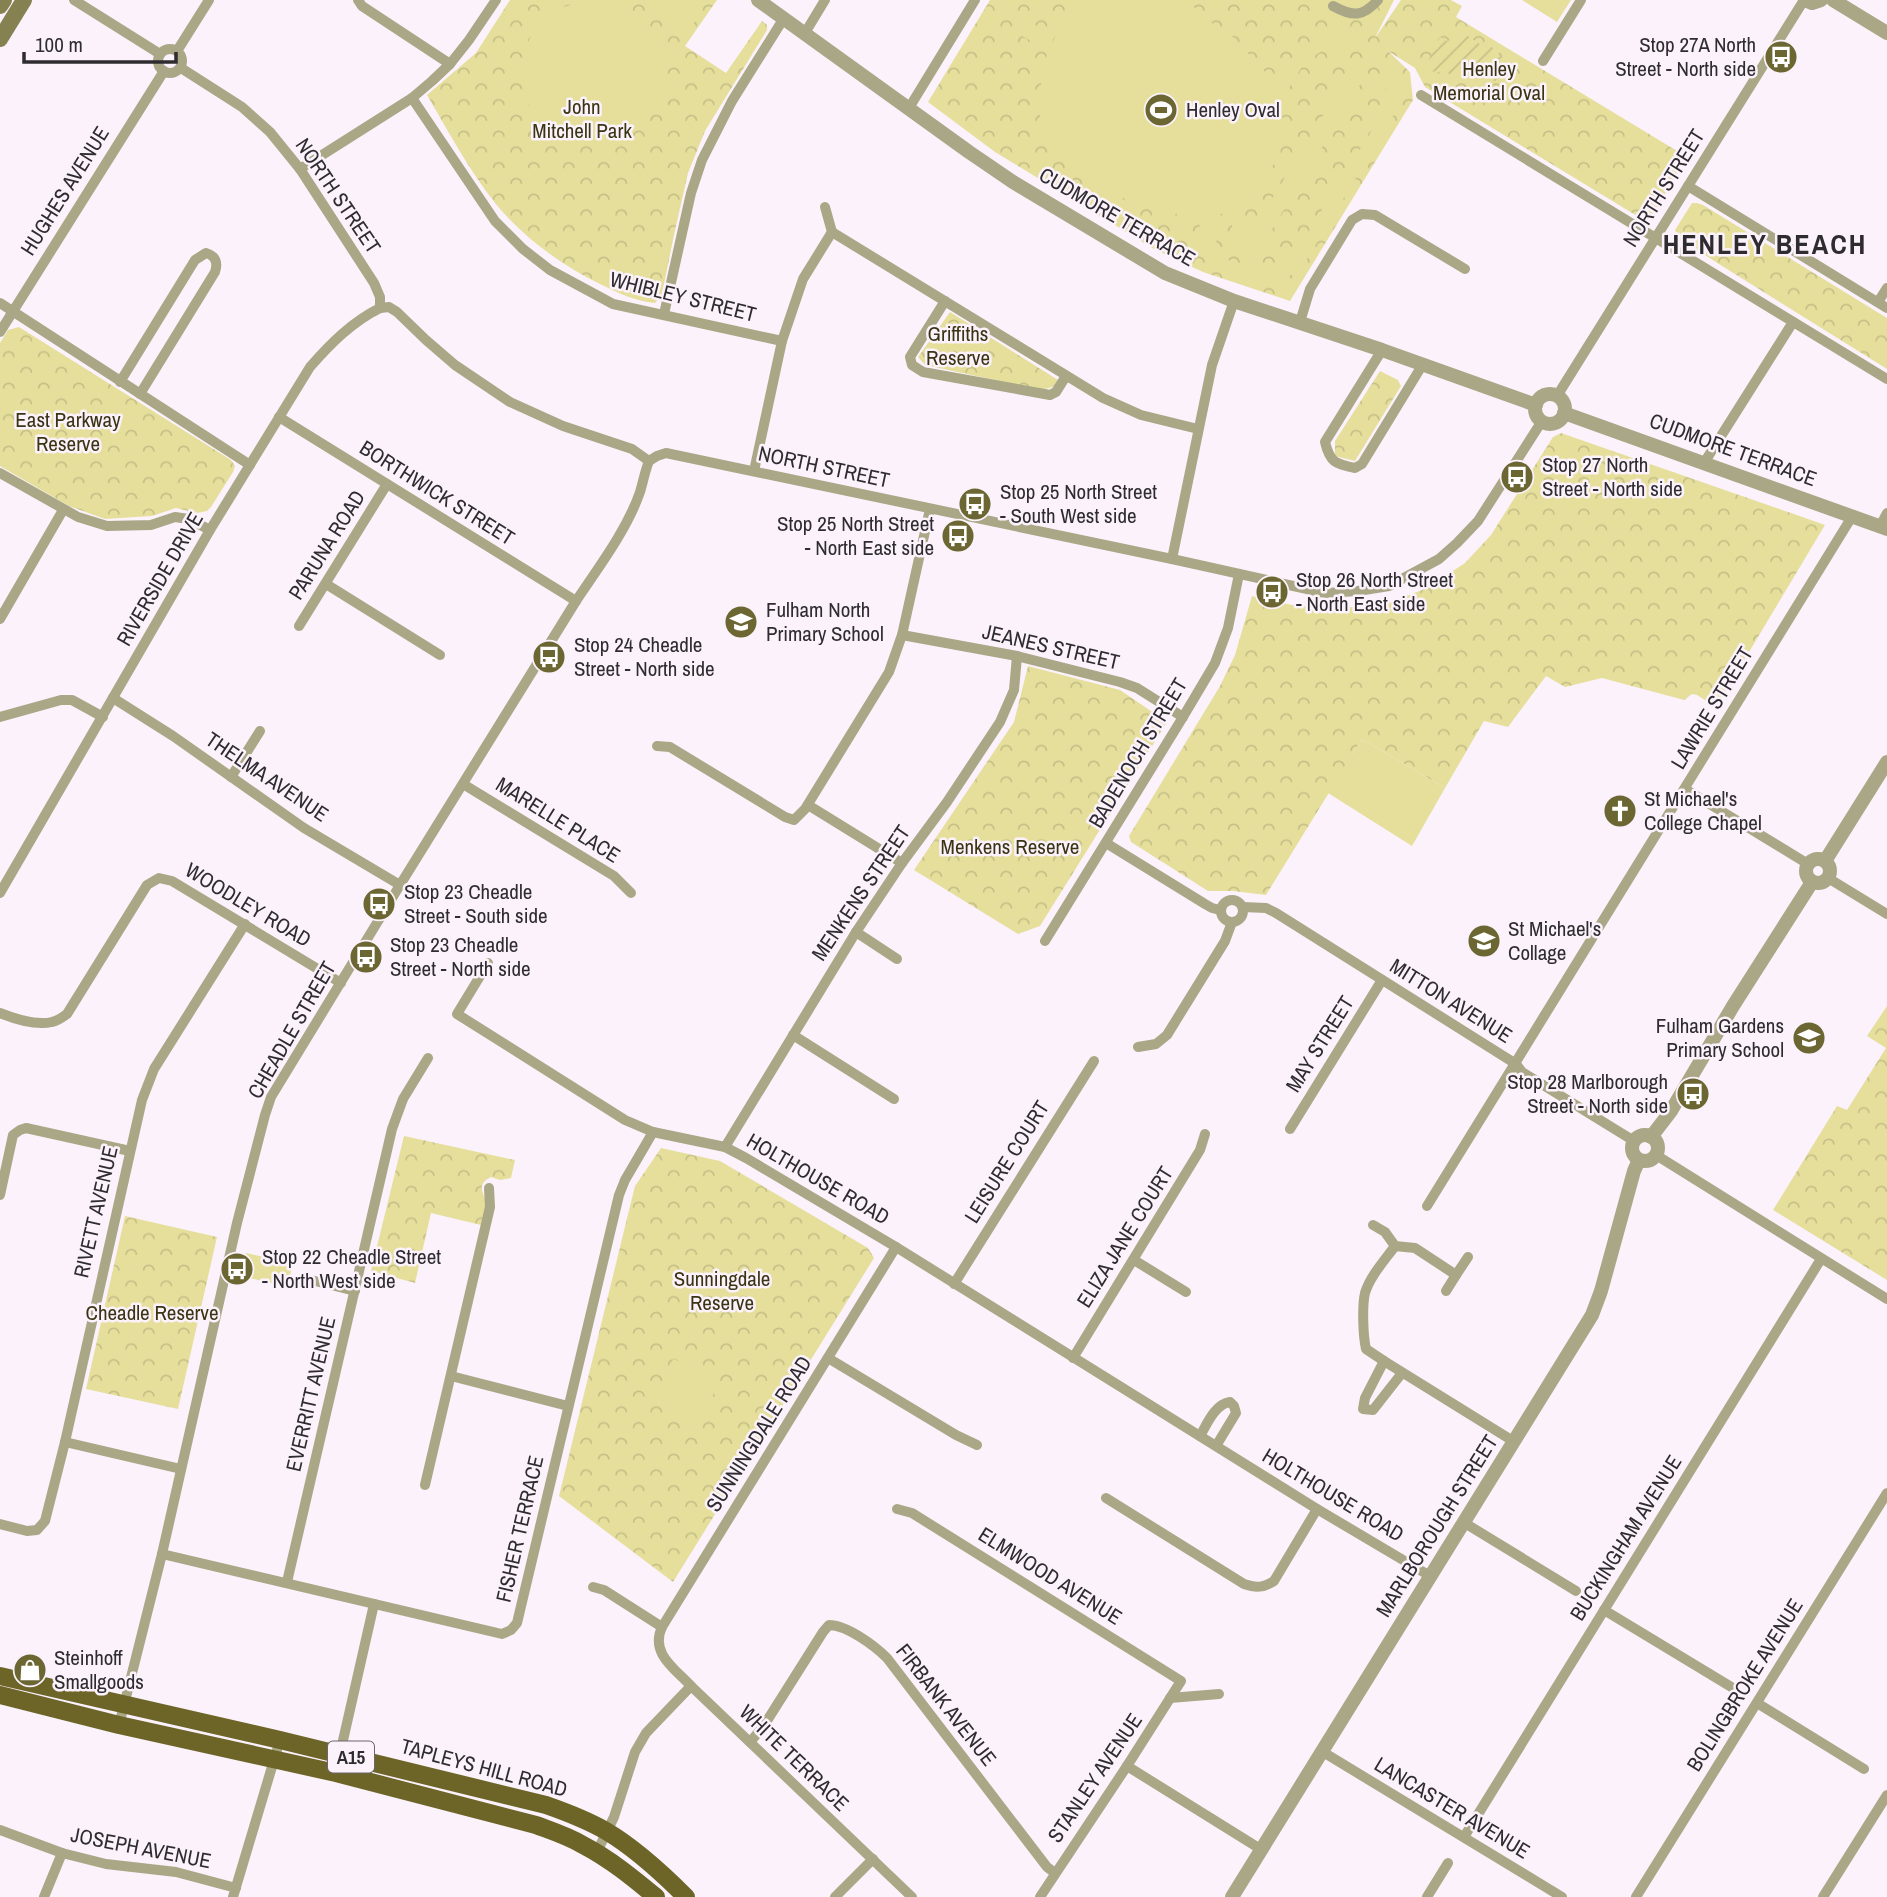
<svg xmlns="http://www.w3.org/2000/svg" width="1887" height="1897" font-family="'Archivo Narrow',sans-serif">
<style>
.park{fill:url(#park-crowns)}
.garden{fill:url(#garden-furrows)}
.pitch{fill:#e6df9c;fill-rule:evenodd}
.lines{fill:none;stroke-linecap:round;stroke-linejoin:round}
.minor{stroke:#aaa787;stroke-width:10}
.tertiary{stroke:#aaa787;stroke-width:14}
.secondary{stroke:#868151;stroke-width:16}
.primary{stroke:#6d6527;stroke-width:18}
.labels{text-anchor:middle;stroke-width:5;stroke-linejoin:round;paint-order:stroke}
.shield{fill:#fbf2fc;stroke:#6c676d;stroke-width:2}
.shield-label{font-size:19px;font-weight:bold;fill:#2f2c30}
.poi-label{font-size:21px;fill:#2f2c30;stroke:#fbf2fc;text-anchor:start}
.park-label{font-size:21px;fill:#393513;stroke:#fbf2fc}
.street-label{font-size:21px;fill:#2f2c30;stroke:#fbf2fc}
.district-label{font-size:28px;font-weight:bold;letter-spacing:2px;fill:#2f2c30;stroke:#fbf2fc}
</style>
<defs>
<pattern id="park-crowns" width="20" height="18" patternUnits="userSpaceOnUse" patternTransform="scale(1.75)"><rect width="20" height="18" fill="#e6df9c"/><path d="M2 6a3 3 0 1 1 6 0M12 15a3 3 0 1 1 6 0" fill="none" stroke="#c6c087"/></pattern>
<pattern id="garden-furrows" width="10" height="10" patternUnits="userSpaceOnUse" patternTransform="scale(1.75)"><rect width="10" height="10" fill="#e6df9c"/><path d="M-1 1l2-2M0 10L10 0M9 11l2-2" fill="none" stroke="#c6c087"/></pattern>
</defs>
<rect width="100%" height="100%" fill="#fbf2fc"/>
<g class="park">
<path d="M510 0H717L685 46 726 73 762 21 767 25V30L705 131 688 173 674 235 662 294 655 303C635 301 618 293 600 284 561 265 523 237 495 203 469 170 448 131 427 95L476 53Z"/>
<polygon points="990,0 1394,0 1375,38 1401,0 1451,0 1462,6 1456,17 1687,157 1652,216 1642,219 1425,87 1415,68 1388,51 1410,72 1413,100 1290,301 1203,272 1154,249 995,152 928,102"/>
<polygon points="1692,203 1697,203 1703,205 1887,318 1887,369 1679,239 1675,230"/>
<polygon points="950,312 1058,380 1053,387 1041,390 925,365 918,357"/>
<polygon points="19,327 231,460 235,466 233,472 211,507 207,511 197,513 176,508 152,516 105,519 69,506 0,466 0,343 8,330"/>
<polygon points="1380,371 1398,380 1401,386 1355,461 1335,456 1335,441"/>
<polygon points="1561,433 1825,525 1716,707 1697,695 1692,694 1684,700 1602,678 1565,687 1546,676 1508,727 1484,721 1445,788 1362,739 1266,895 1233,891 1208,891 1131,842 1129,836 1220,686 1235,655 1252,596 1292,605 1333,609 1389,603 1427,588 1465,563 1491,535 1553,437"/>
<polygon points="1028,666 1120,690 1167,722 1040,926 1018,934 914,870 1014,722"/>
<polygon points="1887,1006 1887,1280 1773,1210 1837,1106 1847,1110 1886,1048 1867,1036"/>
<path d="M404 1136 515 1160 511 1178 500 1180 491 1177C478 1183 481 1191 487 1202L481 1225 431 1213 415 1283 371 1271Z"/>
<polygon points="661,1148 720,1161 868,1248 874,1258 673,1582 559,1496 635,1186"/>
<polygon points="125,1216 217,1237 178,1409 86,1389"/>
</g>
<polygon class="garden" points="1465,34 1484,47 1488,45 1500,52 1497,55 1506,61 1496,81 1424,70 1440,37 1447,41"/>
<g class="pitch">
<polygon points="653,0 673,0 698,17 684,37 646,11"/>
<path d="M1095 0H1183L1194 7 1212 23 1231 35 1267 74 1275 91C1285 78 1293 56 1307 46 1354 14 1408 57 1396 111L1306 261C1264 311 1195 281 1200 218 1188 216 1175 214 1163 211 1130 204 1078 180 1056 153 1051 147 1043 127 1041 119 1037 105 1041 90 1042 76 1046 43 1066 16 1095 0ZM1341 47C1377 51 1394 80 1382 114L1292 258C1256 288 1209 263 1213 216L1236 210 1257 192 1280 154 1284 128 1280 102 1305 62 1325 49Z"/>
<polygon points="1522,0 1571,0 1557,22"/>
<circle cx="593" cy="73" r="72"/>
<polygon points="1024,18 1052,35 1044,49 1016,32"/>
<polygon points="1353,67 1366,75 1252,262 1238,254 1247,239 1231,253 1226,250 1229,243 1234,216 1249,220 1255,226"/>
<polygon points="1362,739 1445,788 1412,846 1328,793"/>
<polygon points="246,1253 293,1264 287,1287 241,1276"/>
<polygon points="673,1359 720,1378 702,1422 654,1403"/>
</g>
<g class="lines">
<g class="minor">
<polyline points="74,0 160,54"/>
<polyline points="358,0 362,6 450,64"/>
<path d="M1333 6C1353 17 1363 17 1378 0"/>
<polyline points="805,33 825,0"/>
<circle cx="170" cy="61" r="12"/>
<polyline points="177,51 209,0"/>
<polyline points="1543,61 1581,0"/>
<polyline points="181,68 242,107 270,132 300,169 374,283 380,297 380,308"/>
<polyline points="1421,95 1887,379"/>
<polyline points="412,98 495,221 523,249 550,270 613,304 782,341"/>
<polyline points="909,108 975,0"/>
<polyline points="300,169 412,98 432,81 450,64 469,40 496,0"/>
<polyline points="1688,186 1887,308"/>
<polyline points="825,207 832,232"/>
<polyline points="832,232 1103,398 1141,415 1198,429"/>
<polyline points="945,301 910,357 912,365 923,372 1050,395 1056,392 1066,376"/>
<polyline points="1878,302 1887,288"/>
<polyline points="0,303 250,465"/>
<polyline points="380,308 389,307 397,312 426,340 455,365 510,402 563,426 632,449 649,461"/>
<polyline points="664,314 691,193 702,160 732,101 784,18"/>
<polyline points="1300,322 1310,289 1352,220 1362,214 1375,215 1465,269"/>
<polyline points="0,332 164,71"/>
<path d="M1382 350 1325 442C1330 463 1336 464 1355 468L1362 464 1423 364"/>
<path d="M120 382 195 260 206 253C216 256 218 263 215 272L140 394"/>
<polyline points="1557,396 1804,0"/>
<polyline points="279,417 576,601"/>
<polyline points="649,461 657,456 666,453 1172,559 1325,593 1358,591 1389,586 1439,559 1457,543 1478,521 1542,421"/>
<polyline points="1704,463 1793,322"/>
<polyline points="754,471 782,341 803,279 832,232"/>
<polyline points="0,473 78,517 107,526 151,525 175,517 189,519 210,530"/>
<polyline points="1880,526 1887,513"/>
<polyline points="1172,559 1212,365 1234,301"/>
<polyline points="326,584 440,655"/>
<polyline points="0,619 63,510"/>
<polyline points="299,626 387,484"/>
<polyline points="902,635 1017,656 1120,682 1137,688 1183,717"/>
<polyline points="113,698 173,736 304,828 400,885"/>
<polyline points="0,717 61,700 72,700 103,717"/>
<polyline points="657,746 670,747 785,817 794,820 805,809 889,672 902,635 930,509"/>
<polyline points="231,777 260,731"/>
<polyline points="463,784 614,876 631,893"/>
<polyline points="1685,789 1808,864"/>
<polyline points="808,805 902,863"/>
<polyline points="1106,843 1205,904 1212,908 1220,910"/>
<polyline points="1828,878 1887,914"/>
<path d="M0 893 210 530 310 367C331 343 352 322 380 308"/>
<circle cx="1232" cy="911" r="11"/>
<polyline points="1243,907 1266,908 1276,913 1516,1064 1522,1072 1634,1141"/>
<polyline points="856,932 897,959"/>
<polyline points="1045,941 1183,717 1215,663 1228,628 1239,574"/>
<polyline points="488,963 457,1014 625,1120 653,1132 725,1147 746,1158 896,1247 1317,1509 1430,1576"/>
<path d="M0 1013C15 1019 35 1026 52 1022 57 1021 63 1017 67 1014L147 885 159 878 172 881 341 983"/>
<polyline points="793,1035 894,1099"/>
<polyline points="1138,1047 1156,1044 1167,1035 1225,941 1232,922"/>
<polyline points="1290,1129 1382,980"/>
<polyline points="725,1147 856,932 902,863 947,802 1000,722 1014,690 1017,656"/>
<polyline points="1656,1155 1887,1299"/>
<polyline points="0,1195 13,1135 20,1130 26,1128 130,1151"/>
<polyline points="1427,1206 1853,515"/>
<polyline points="1373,1225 1385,1232 1395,1246"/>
<path d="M896 1247 662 1627C650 1653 674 1668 691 1686L912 1897"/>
<path d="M1468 1257 1456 1275 1415 1248 1395 1246C1385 1260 1370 1276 1365 1293 1362 1306 1363 1336 1366 1349L1384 1361 1513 1441"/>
<polyline points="1134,1260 1186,1292"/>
<polyline points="303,1278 355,1291"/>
<polyline points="954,1284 1094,1061"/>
<polyline points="1446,1291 1456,1275"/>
<polyline points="828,1358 956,1435 977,1445"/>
<polyline points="1073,1358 1200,1150 1205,1134"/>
<polyline points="1384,1361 1365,1398 1363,1409 1373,1410 1402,1373"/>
<polyline points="451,1376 568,1406"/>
<path d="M1200 1436C1207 1424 1215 1404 1230 1402L1234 1406 1236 1413 1216 1446"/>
<polyline points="65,1442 181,1469"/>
<polyline points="425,1485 490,1207 489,1188"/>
<path d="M1106 1498 1244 1584C1256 1588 1263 1588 1274 1581L1317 1509"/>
<polyline points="897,1509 912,1513 1181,1681 1127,1766 1040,1897"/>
<polyline points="1463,1522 1576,1591"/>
<polyline points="0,1524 27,1531 37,1530 45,1521 65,1442 142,1100 154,1069 245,924"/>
<polyline points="162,1554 502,1634 511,1630 517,1623 619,1195 625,1180 653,1132"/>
<polyline points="287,1582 392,1129 403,1099 428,1058"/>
<polyline points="593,1587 604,1590 662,1627"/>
<polyline points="1604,1610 1733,1688"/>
<polyline points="1170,1698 1219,1694"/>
<polyline points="1757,1703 1864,1769"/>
<path d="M119 1725 162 1554 237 1223 265 1115 271 1097 400 885 576 601C598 568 627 530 640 492 643 482 645 471 649 461"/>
<path d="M750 1742 763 1727 823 1632 829 1625C847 1625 875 1646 887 1658L1047 1867 1055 1873"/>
<polyline points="1323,1752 1562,1897"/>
<polyline points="339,1758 374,1604"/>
<polyline points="1127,1766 1262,1850"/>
<polyline points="0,1830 62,1853 106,1864 176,1872 236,1888"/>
<polyline points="1464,1837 1821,1259"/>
<polyline points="597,1852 614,1817 635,1752 646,1733 691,1686"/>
<polyline points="44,1897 62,1853"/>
<polyline points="233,1897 280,1740"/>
<polyline points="835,1897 873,1859"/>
<polyline points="1427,1897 1448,1863"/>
<polyline points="1636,1897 1887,1493"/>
<polyline points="1823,1897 1887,1795"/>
</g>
<g class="tertiary">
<polyline points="758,0 969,152 1013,182 1165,273 1234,301 1382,350 1536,405"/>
<polyline points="1805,0 1812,3 1821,0"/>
<polyline points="1833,0 1887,33"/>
<circle cx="1550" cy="409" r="15"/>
<polyline points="1564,413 1887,529"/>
<circle cx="1818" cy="871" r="12"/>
<polyline points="1825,861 1887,762"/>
<circle cx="1645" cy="1148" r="13"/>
<polyline points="1651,1137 1671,1111 1733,1006 1812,882"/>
<polyline points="1232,1897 1592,1315 1601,1291 1634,1171 1639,1160"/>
</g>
<g class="secondary">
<polyline points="0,6 4,0"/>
<polyline points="0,39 24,0"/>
</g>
<g class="primary">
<path d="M0 1676 280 1740 546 1805C566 1812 587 1820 606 1831 635 1848 662 1873 686 1897"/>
<path d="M0 1695 119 1725 336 1773 536 1825C552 1831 568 1836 583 1845 610 1859 633 1878 656 1897"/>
</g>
</g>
<defs>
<symbol id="bus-disc" viewBox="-11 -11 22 22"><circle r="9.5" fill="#6c6633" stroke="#fbf2fc"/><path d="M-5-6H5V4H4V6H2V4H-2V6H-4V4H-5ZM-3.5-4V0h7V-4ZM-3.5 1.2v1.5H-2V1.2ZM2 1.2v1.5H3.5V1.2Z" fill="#fff"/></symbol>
<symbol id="stadium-disc" viewBox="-11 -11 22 22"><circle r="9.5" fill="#6c6633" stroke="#fbf2fc"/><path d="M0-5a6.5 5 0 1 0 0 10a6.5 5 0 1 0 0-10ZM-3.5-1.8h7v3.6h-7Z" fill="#fff"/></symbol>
<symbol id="school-disc" viewBox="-11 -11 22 22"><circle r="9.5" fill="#6c6633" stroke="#fbf2fc"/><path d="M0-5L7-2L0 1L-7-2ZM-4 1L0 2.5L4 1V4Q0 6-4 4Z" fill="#fff"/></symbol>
<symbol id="church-disc" viewBox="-11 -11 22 22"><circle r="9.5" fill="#6c6633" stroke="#fbf2fc"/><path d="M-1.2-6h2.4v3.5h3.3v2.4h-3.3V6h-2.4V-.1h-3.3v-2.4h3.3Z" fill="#fff"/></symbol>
<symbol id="shop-disc" viewBox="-11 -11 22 22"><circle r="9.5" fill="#6c6633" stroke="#fbf2fc"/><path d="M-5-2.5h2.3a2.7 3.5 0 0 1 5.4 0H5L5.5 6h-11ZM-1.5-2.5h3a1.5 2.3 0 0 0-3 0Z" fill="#fff"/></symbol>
</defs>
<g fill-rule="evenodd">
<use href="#bus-disc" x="1762" y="38" width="38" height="38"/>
<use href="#stadium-disc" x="1142" y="91" width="38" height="38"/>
<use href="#bus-disc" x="1498" y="458" width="38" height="38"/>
<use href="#bus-disc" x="956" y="485" width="38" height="38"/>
<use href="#bus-disc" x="939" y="517" width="38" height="38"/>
<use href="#bus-disc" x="1253" y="573" width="38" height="38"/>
<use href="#school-disc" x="722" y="603" width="38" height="38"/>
<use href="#bus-disc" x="530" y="638" width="38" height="38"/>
<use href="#church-disc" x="1601" y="792" width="38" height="38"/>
<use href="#bus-disc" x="360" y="885" width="38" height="38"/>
<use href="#school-disc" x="1465" y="922" width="38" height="38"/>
<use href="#bus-disc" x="347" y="938" width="38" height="38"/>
<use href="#school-disc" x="1790" y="1019" width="38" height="38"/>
<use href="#bus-disc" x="1674" y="1075" width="38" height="38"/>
<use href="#bus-disc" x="218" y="1250" width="38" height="38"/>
<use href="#shop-disc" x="11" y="1651" width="38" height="38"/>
</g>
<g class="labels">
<rect class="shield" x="328" y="1741.5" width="46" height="31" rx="5"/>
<g class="shield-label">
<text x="351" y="1764">A15</text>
</g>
<g class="poi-label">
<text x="1756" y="52" text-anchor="end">Stop 27A North<tspan x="1756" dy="24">Street - North side</tspan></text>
<text x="1186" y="117">Henley Oval</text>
<text x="1542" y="472">Stop 27 North<tspan x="1542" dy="24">Street - North side</tspan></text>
<text x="1000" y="499">Stop 25 North Street<tspan x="1000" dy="24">- South West side</tspan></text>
<text x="934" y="531" text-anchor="end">Stop 25 North Street<tspan x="934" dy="24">- North East side</tspan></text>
<text x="1296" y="587">Stop 26 North Street<tspan x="1296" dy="24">- North East side</tspan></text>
<text x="766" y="617">Fulham North<tspan x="766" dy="24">Primary School</tspan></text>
<text x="574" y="652">Stop 24 Cheadle<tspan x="574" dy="24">Street - North side</tspan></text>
<text x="1644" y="806">St Michael's<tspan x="1644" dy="24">College Chapel</tspan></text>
<text x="404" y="899">Stop 23 Cheadle<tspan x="404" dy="24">Street - South side</tspan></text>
<text x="1508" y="936">St Michael's<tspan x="1508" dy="24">Collage</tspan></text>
<text x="390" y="952">Stop 23 Cheadle<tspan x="390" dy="24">Street - North side</tspan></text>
<text x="1784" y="1033" text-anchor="end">Fulham Gardens<tspan x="1784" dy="24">Primary School</tspan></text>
<text x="1668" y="1089" text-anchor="end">Stop 28 Marlborough<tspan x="1668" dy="24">Street - North side</tspan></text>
<text x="262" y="1264">Stop 22 Cheadle Street<tspan x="262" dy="24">- North West side</tspan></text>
<text x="54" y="1665">Steinhoff<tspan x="54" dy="24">Smallgoods</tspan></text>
</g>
<g class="park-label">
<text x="1489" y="76">Henley<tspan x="1489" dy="24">Memorial Oval</tspan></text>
<text x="582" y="114">John<tspan x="582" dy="24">Mitchell Park</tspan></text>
<text x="958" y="341">Griffiths<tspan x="958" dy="24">Reserve</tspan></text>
<text x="68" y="427">East Parkway<tspan x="68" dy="24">Reserve</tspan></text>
<text x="1010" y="854">Menkens Reserve</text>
<text x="722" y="1286">Sunningdale<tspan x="722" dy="24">Reserve</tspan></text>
<text x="152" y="1320">Cheadle Reserve</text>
</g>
<g class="street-label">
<text transform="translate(1664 188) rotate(-58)" y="7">NORTH STREET</text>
<text transform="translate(65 191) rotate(-58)" y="7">HUGHES AVENUE</text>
<text transform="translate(338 196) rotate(56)" y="7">NORTH STREET</text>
<text transform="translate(1117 217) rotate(30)" y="7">CUDMORE TERRACE</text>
<text transform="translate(683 297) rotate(14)" y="7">WHIBLEY STREET</text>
<text transform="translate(1733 450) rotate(20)" y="7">CUDMORE TERRACE</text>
<text transform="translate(824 467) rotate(12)" y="7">NORTH STREET</text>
<text transform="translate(437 493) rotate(32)" y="7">BORTHWICK STREET</text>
<text transform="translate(327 545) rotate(-58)" y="7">PARUNA ROAD</text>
<text transform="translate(160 579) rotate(-60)" y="7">RIVERSIDE DRIVE</text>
<text transform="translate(1051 647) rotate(13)" y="7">JEANES STREET</text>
<text transform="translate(1712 708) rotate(-59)" y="7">LAWRIE STREET</text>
<text transform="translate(1138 753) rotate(-59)" y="7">BADENOCH STREET</text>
<text transform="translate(267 777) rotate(34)" y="7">THELMA AVENUE</text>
<text transform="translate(558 820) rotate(32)" y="7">MARELLE PLACE</text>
<text transform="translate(861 893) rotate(-56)" y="7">MENKENS STREET</text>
<text transform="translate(248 905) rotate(31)" y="7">WOODLEY ROAD</text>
<text transform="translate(1451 1001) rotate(32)" y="7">MITTON AVENUE</text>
<text transform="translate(292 1030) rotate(-60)" y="7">CHEADLE STREET</text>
<text transform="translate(1320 1044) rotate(-58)" y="7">MAY STREET</text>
<text transform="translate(1007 1162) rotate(-58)" y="7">LEISURE COURT</text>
<text transform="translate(818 1179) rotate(30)" y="7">HOLTHOUSE ROAD</text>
<text transform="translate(96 1212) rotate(-77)" y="7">RIVETT AVENUE</text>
<text transform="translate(1125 1237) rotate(-58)" y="7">ELIZA JANE COURT</text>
<text transform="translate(311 1394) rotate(-77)" y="7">EVERRITT AVENUE</text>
<text transform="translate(759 1434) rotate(-58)" y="7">SUNNINGDALE ROAD</text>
<text transform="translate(1333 1495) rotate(31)" y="7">HOLTHOUSE ROAD</text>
<text transform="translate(1437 1526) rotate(-58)" y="7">MARLBOROUGH STREET</text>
<text transform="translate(520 1529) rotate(-77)" y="7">FISHER TERRACE</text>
<text transform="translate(1626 1538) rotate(-58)" y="7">BUCKINGHAM AVENUE</text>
<text transform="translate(1050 1576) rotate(32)" y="7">ELMWOOD AVENUE</text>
<text transform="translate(1745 1685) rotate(-58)" y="7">BOLINGBROKE AVENUE</text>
<text transform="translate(946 1705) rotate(52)" y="7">FIRBANK AVENUE</text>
<text transform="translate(794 1758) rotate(44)" y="7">WHITE TERRACE</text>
<text transform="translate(484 1768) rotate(15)" y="7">TAPLEYS HILL ROAD</text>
<text transform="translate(1095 1778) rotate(-56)" y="7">STANLEY AVENUE</text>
<text transform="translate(1452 1808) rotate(31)" y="7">LANCASTER AVENUE</text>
<text transform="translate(141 1848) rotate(11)" y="7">JOSEPH AVENUE</text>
</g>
<g class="district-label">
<text x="1765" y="254">HENLEY BEACH</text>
</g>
</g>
<path d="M24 52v10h152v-10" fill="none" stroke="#2f2c30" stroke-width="3.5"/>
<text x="35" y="52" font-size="21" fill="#2f2c30" stroke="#fbf2fc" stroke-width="5" paint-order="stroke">100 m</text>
</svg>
